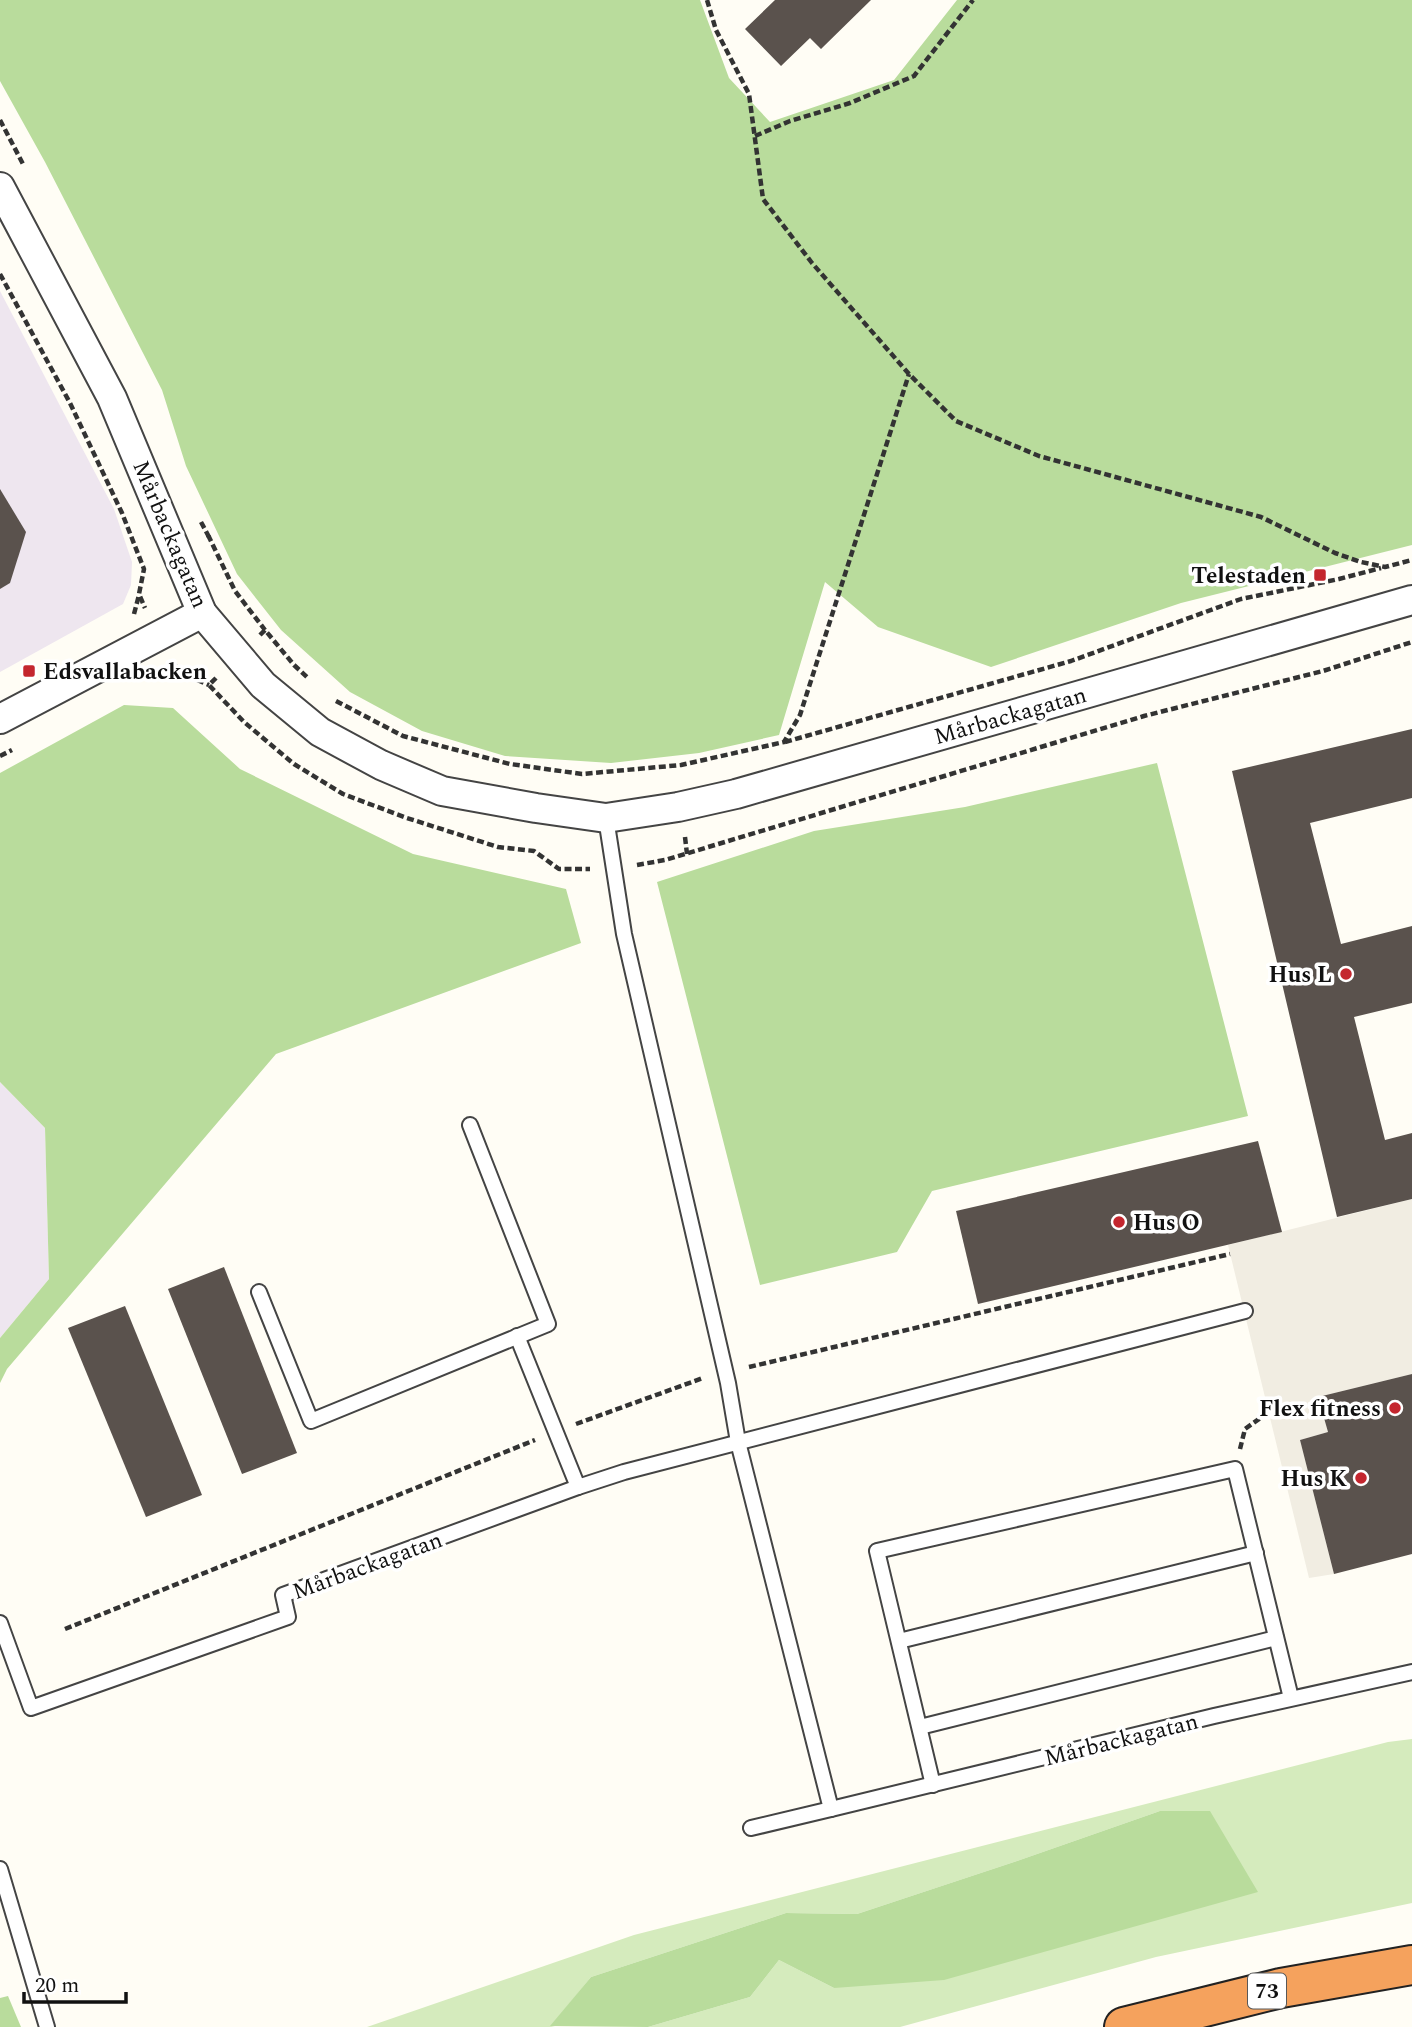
<svg xmlns="http://www.w3.org/2000/svg" width="1412" height="2027" font-family="Spectral,serif">
<style>
.industrial{fill:#eee6ef}
.green{fill:#d5ebbd}
.forest{fill:#b9dc9c}
.plaza{fill:#f1ede2}
.building{fill:#5a524d}
.lines{fill:none;stroke-linecap:round;stroke-linejoin:round}
.lane-casing{stroke:#444;stroke-width:18}
.street-casing{stroke:#444;stroke-width:32}
.highway-casing{stroke:#222;stroke-width:42}
.path{stroke:#333;stroke-width:4.5;stroke-dasharray:7 3.5;stroke-linecap:butt}
.lane{stroke:#fff;stroke-width:14}
.street{stroke:#fff;stroke-width:28}
.highway{stroke:#f5a25d;stroke-width:38}
.poi-dot{fill:#c4262e;stroke:#fff;stroke-width:2.5}
.labels{text-anchor:middle;stroke-width:7;stroke-linejoin:round;paint-order:stroke}
.shield{fill:#fff;stroke:#585858;stroke-width:2}
.shield-label{font-size:21px;font-weight:bold;fill:#111}
.street-label{font-size:23px;fill:#111;stroke:#fff}
.poi-label{font-size:23px;font-weight:bold;fill:#111;stroke:#fff;text-anchor:end}
</style>
<rect width="100%" height="100%" fill="#fffdf5"/>
<g class="industrial">
<polygon points="0,291 114,509 132,562 131,585 123,604 0,672"/>
<polygon points="0,1082 45,1128 49,1279 0,1338"/>
</g>
<polygon class="green" points="1412,1739 1412,1903 1156,1957 900,2027 648,2027 750,1997 779,1960 834,1988 1160,1811 1017,1861 857,1914 786,1913 591,1977 551,2026 555,2027 367,2027 634,1935 1388,1742"/>
<g class="forest">
<polygon points="0,0 700,0 729,78 770,122 894,80 957,0 1412,0 1412,545 1181,603 991,667 878,627 825,582 779,735 699,753 611,763 505,756 422,731 350,692 281,630 237,574 186,466 162,390 45,162 0,81"/>
<polygon points="124,705 173,708 240,769 413,854 566,889 581,943 276,1054 7,1369 0,1383 0,1338 49,1279 45,1128 0,1082 0,773"/>
<polygon points="1157,763 1248,1116 932,1191 897,1252 760,1285 657,882 814,831 965,807"/>
<polygon points="1160,1811 1210,1811 1258,1892 944,1980 834,1988 779,1960 750,1997 648,2027 550,2026 591,1977 786,1913 857,1914 1017,1861"/>
<polygon points="8,1996 21,2027 0,2027 0,1998"/>
</g>
<polygon class="plaza" points="1412,1199 1412,1374 1318,1397 1328,1432 1300,1440 1334,1574 1309,1578 1228,1245"/>
<g class="building">
<polygon points="775,0 871,0 821,49 810,38 781,66 745,29"/>
<polygon points="0,489 26,532 10,583 0,589"/>
<polygon points="1412,729 1412,798 1310,823 1341,944 1412,926 1412,1003 1354,1017 1385,1140 1412,1133 1412,1199 1337,1217 1232,771"/>
<polygon points="1258,1141 1282,1232 978,1304 956,1211"/>
<polygon points="224,1267 297,1453 242,1474 168,1289"/>
<polygon points="125,1306 202,1495 146,1517 68,1328"/>
<polygon points="1412,1374 1412,1554 1334,1574 1300,1440 1328,1432 1318,1397"/>
</g>
<g class="lines">
<defs>
<g id="lane">
<polyline points="606,818 624,934 728,1383 738,1442 831,1809 751,1828"/>
<polyline points="259,1292 311,1421 548,1324 470,1125"/>
<polyline points="517,1336 578,1487"/>
<polyline points="0,1623 31,1708 288,1617 283,1595 578,1487 624,1472 1245,1311"/>
<polyline points="899,1641 1256,1553"/>
<polyline points="920,1727 1276,1638"/>
<polyline points="933,1785 877,1551 1235,1469 1291,1698"/>
<polyline points="831,1809 1214,1716 1412,1672"/>
<polyline points="0,1869 47,2027"/>
</g>
<g id="street">
<polyline points="0,187 112,398 202,613 263,685 320,732 381,765 442,791 536,808 606,818 678,807 736,794 1412,600"/>
<polyline points="0,719 202,613"/>
</g>
<polyline id="highway" points="1124,2027 1281,1988 1412,1965"/>
</defs>
<use href="#lane" class="lane-casing"/>
<use href="#street" class="street-casing"/>
<use href="#highway" class="highway-casing"/>
<g class="path">
<polyline points="707,0 716,30 749,94 763,199 812,263 909,374 956,421 1039,456 1261,517 1335,553 1361,562 1385,567 1412,560"/>
<polyline points="0,120 23,164"/>
<polyline points="755,136 790,121 850,103 914,76 973,0"/>
<polyline points="0,274 70,403 122,513 144,569 139,594 145,608"/>
<polyline points="201,522 209,537"/>
<polyline points="207,538 209,537 235,591 265,630"/>
<polyline points="134,614 139,595"/>
<polyline points="260,635 265,630 294,665 308,678"/>
<polyline points="173,662 179,672 209,685"/>
<polyline points="216,678 209,685 244,722 294,764 343,794 407,818 498,847 534,851 559,869 590,869"/>
<polyline points="147,680 162,674 179,672"/>
<polyline points="336,701 403,736 510,764 582,774 681,765 784,742 800,715 909,374"/>
<polyline points="785,742 1071,661 1241,599 1339,579 1381,568"/>
<polyline points="0,756 12,750"/>
<polyline points="685,837 687,854"/>
<polyline points="637,865 665,860 1144,716 1323,671 1412,642"/>
<polyline points="749,1367 1230,1254"/>
<polyline points="576,1424 703,1378"/>
<polyline points="1240,1449 1245,1429 1270,1411"/>
<polyline points="65,1629 535,1440"/>
</g>
<use href="#lane" class="lane"/>
<use href="#street" class="street"/>
<use href="#highway" class="highway"/>
</g>
<g class="poi-dot">
<rect x="1313" y="568" width="14" height="14" rx="3.5"/>
<rect x="22" y="664" width="14" height="14" rx="3.5"/>
<circle cx="1346" cy="974" r="7"/>
<circle cx="1119" cy="1222" r="7"/>
<circle cx="1395" cy="1408" r="7"/>
<circle cx="1361" cy="1478" r="7"/>
</g>
<g class="labels">
<rect class="shield" x="1248" y="1973.5" width="38" height="35" rx="5"/>
<g class="shield-label">
<text x="1267" y="1998">73</text>
</g>
<g class="street-label">
<text transform="translate(171 534) rotate(67)" y="8">Mårbackagatan</text>
<text transform="translate(1010 715) rotate(-16)" y="8">Mårbackagatan</text>
<text transform="translate(367 1565) rotate(-20)" y="8">Mårbackagatan</text>
<text transform="translate(1121 1739) rotate(-14)" y="8">Mårbackagatan</text>
</g>
<g class="poi-label">
<text x="1306" y="583">Telestaden</text>
<text x="43" y="679" text-anchor="start">Edsvallabacken</text>
<text x="1332" y="982">Hus L</text>
<text x="1133" y="1230" text-anchor="start">Hus O</text>
<text x="1381" y="1416">Flex fitness</text>
<text x="1347" y="1486">Hus K</text>
</g>
</g>
<path d="M24 1992v10h102v-10" fill="none" stroke="#111111" stroke-width="3.5"/>
<text x="35" y="1992" font-size="21" fill="#111111" stroke="#ffffff" stroke-width="5" paint-order="stroke">20 m</text>
</svg>
